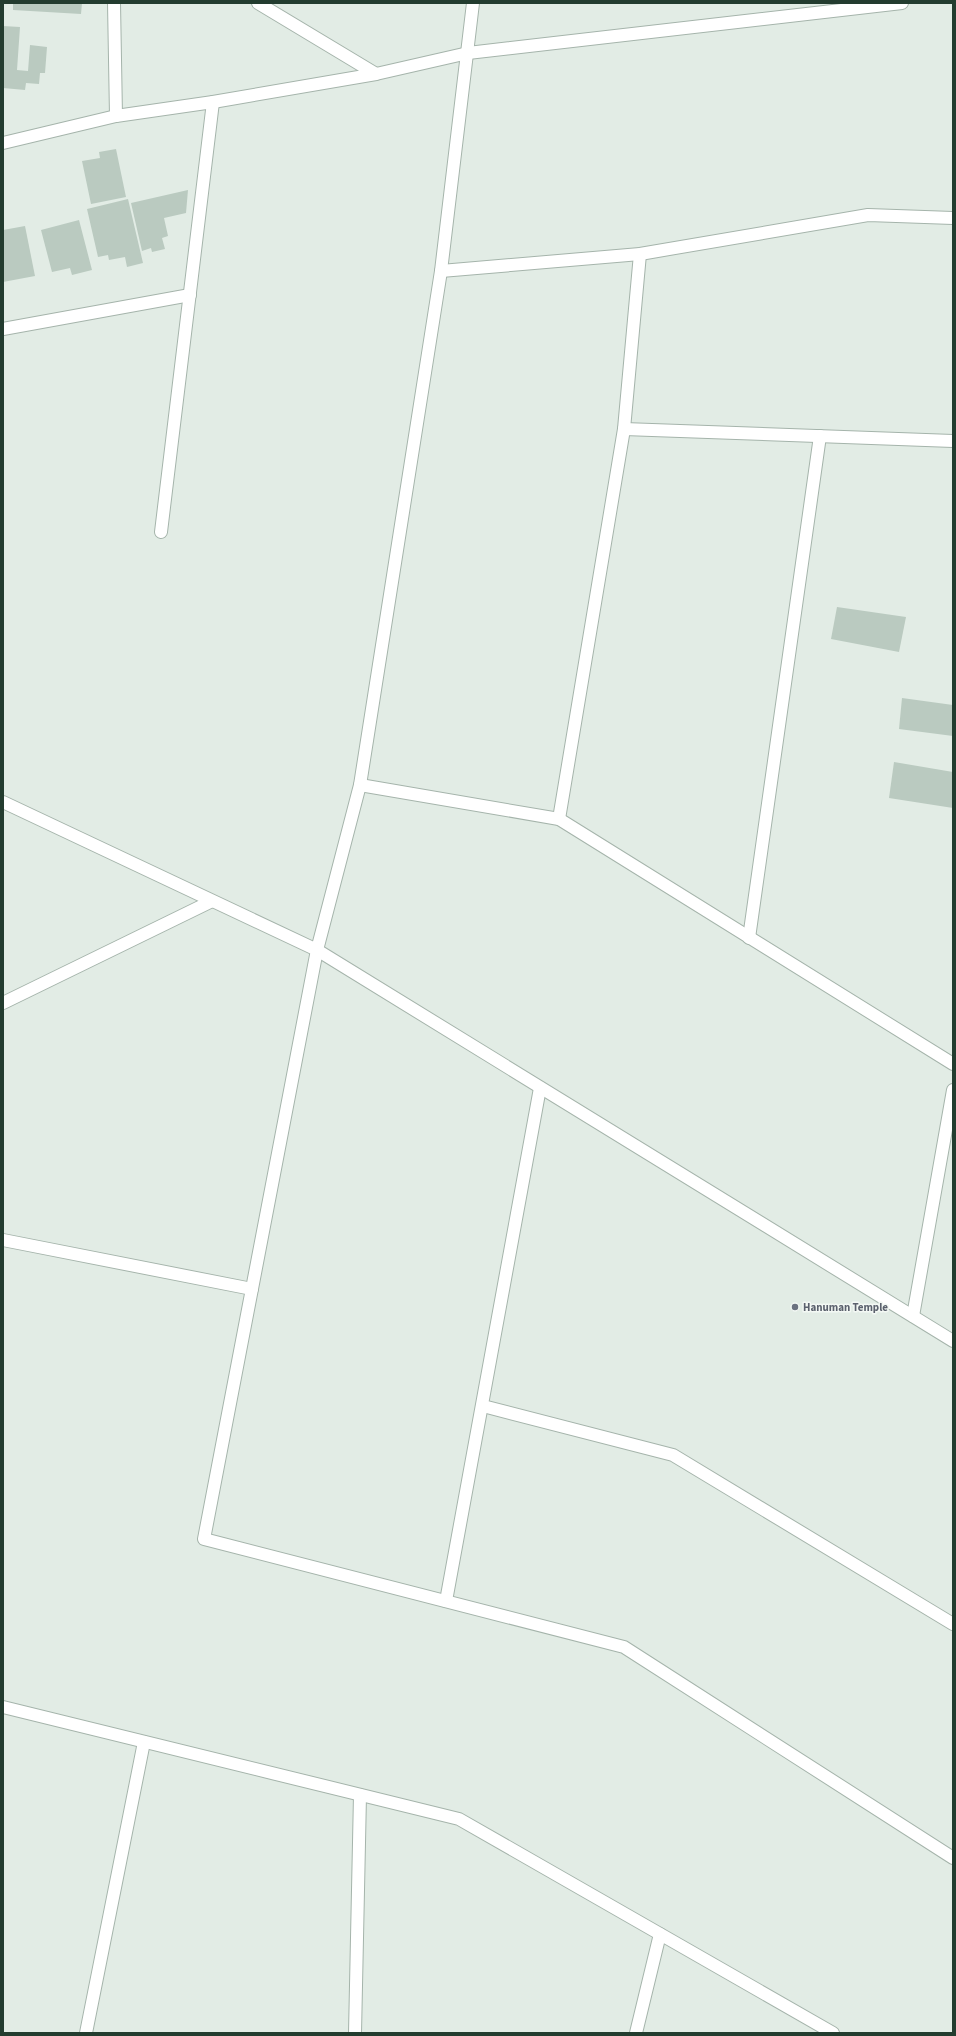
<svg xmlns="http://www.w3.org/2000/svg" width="956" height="2036" font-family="'Source Sans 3',sans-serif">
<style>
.building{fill:#bacac0}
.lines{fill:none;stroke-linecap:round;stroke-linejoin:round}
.street-casing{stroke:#a5b4ab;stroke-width:14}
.street{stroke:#fff;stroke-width:12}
.worship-dot{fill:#6b7280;stroke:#f3f8f4;stroke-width:1.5}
.labels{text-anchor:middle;stroke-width:3;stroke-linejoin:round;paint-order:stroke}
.worship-label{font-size:11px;font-weight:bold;fill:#5b616d;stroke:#f3f8f4;text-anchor:start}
</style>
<rect width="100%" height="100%" fill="#e2ece5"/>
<g class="building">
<polygon points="13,3 82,3 81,14 13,10"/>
<polygon points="3,26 20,27 17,70 28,71 30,45 47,47 45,73 40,73 39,84 26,83 25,90 3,88"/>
<polygon points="116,149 126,197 91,204 82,161 100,158 99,152"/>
<polygon points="188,190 186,213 164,218 168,236 162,238 165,249 152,252 151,248 142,251 131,203"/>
<polygon points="128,199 143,263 127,267 125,257 109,260 108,255 98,257 87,209"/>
<polygon points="79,220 92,270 72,275 70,268 52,272 41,230"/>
<polygon points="25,226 35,276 3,282 3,230"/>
<polygon points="837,607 906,617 899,652 831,639"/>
<polygon points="902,698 953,705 953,736 899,729"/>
<polygon points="894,762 953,772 953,808 889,798"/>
</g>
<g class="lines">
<defs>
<g id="street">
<polyline points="114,3 116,116"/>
<polyline points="258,3 376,74"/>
<polyline points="473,3 441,271 360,785 317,950 204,1539 624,1647 953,1858"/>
<polyline points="3,143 116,116 213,102 376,74 468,53 902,3"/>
<polyline points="441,271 640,254 868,215 953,218"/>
<polyline points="3,329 190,295"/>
<polyline points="624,429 953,441"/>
<polyline points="161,532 213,102"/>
<polyline points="360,785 559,819 953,1064"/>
<polyline points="3,802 317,950 953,1341"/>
<polyline points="559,819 624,429 640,254"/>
<polyline points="749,938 820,436"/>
<polyline points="3,1003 212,901"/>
<polyline points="3,1240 252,1289"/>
<polyline points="913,1316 953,1090"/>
<polyline points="483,1406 673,1455 953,1624"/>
<polyline points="446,1601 540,1088"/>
<polyline points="3,1707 459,1819 833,2033"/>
<polyline points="86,2033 144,1742"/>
<polyline points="355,2033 360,1795"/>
<polyline points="636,2033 660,1934"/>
</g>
</defs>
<use href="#street" class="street-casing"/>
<use href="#street" class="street"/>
</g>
<circle class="worship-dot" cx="795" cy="1307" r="4"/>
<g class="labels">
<g class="worship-label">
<text x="803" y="1311">Hanuman Temple</text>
</g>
</g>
<rect width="956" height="2036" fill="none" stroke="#233c2f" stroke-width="8"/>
</svg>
